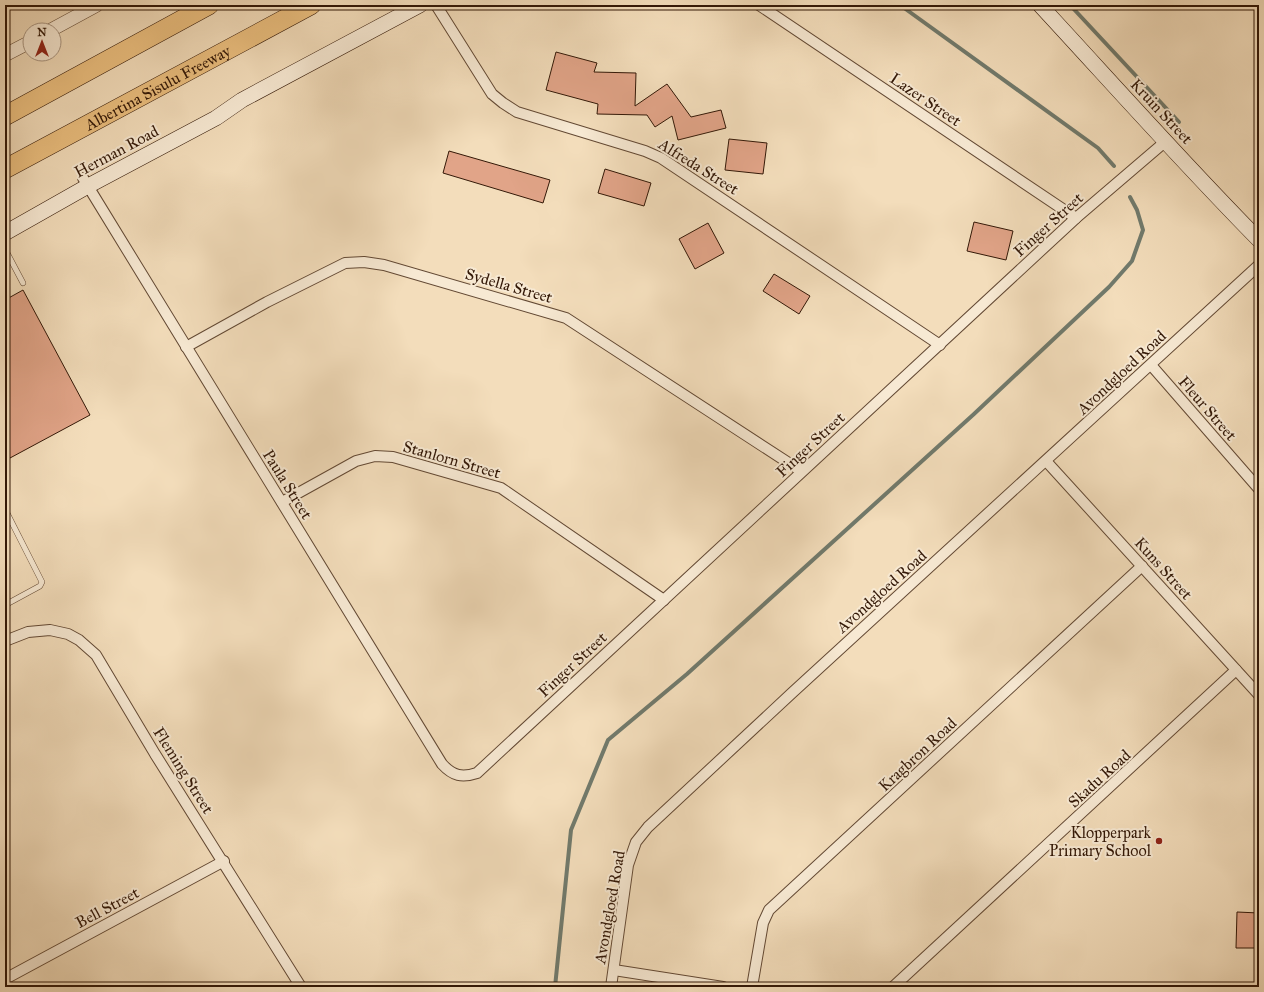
<svg xmlns="http://www.w3.org/2000/svg" width="1264" height="992" font-family="'IM FELL Great Primer',serif">
<style>
.lines{fill:none;stroke-linecap:round;stroke-linejoin:round}
.stream{stroke:#717a6c;stroke-width:4}
.building{fill:#e1a488;stroke:#331807}
.service-casing{stroke:#634934;stroke-width:6}
.minor-casing{stroke:#634934;stroke-width:12}
.tertiary-casing{stroke:#634934;stroke-width:14}
.secondary-casing{stroke:#331807;stroke-width:16}
.motorway-casing{stroke:#331807;stroke-width:20}
.service{stroke:#f7e9d3;stroke-width:5}
.minor{stroke:#f7e9d3;stroke-width:10}
.tertiary{stroke:#f7e9d3;stroke-width:13}
.secondary{stroke:#f7e9d3;stroke-width:15}
.motorway{stroke:#eabe7e;stroke-width:19}
.poi-dot{fill:#8f2418;stroke:#f7e9d3;stroke-width:1.5}
.labels{text-anchor:middle;stroke-width:4;stroke-linejoin:round;paint-order:stroke}
.street-label{font-size:16px;fill:#331807;stroke:#f7e9d3}
.poi-label{font-size:16px;fill:#331807;stroke:#f7e9d3;text-anchor:end}
</style>
<rect width="100%" height="100%" fill="#f3ddbb"/>
<filter id="stains"><feTurbulence type="fractalNoise" baseFrequency=".005" numOctaves="4"/><feColorMatrix values="0 0 0 0 .2 0 0 0 0 .09 0 0 0 0 .02 0 0 0 .5 -.17"/></filter>
<radialGradient id="worn" r=".72"><stop offset=".6" stop-color="#630" stop-opacity="0"/><stop offset="1" stop-color="#630" stop-opacity=".3"/></radialGradient>
<g class="lines">
<g class="stream">
<polyline points="900,5 1098,148 1114,166"/>
<polyline points="1070,5 1179,122"/>
<polyline points="555,987 571,830 608,740 687,674 974,414 1109,287 1132,261 1143,230 1137,210 1130,197"/>
</g>
</g>
<g class="building">
<polygon points="556,52 597,63 594,72 636,73 635,106 667,84 691,117 721,110 726,128 678,140 672,116 655,127 647,115 597,114 598,104 546,90"/>
<polygon points="729,139 767,143 763,174 725,170"/>
<polygon points="449,151 550,180 543,203 443,173"/>
<polygon points="605,169 651,183 644,206 598,193"/>
<polygon points="974,222 1013,231 1006,260 967,251"/>
<polygon points="708,223 724,253 695,269 679,239"/>
<polygon points="774,274 810,296 799,314 763,291"/>
<polygon points="23,290 90,415 10,458 5,449 5,300"/>
<polygon points="1237,912 1259,913 1259,948 1236,948"/>
</g>
<g class="lines">
<defs>
<g id="service">
<polyline points="5,249 23,283"/>
<polyline points="5,509 42,582 40,586 5,605"/>
</g>
<g id="minor">
<polyline points="436,5 492,94 503,103 517,112 645,151 661,158 940,345"/>
<polyline points="759,5 1076,218"/>
<path d="M83 178 442 764C453 776 462 778 477 773L1076 218 1166 141"/>
<polyline points="186,347 267,302 345,263 364,262 384,265 566,318 801,471"/>
<polyline points="1151,365 1259,489"/>
<polyline points="1046,461 1259,695"/>
<polyline points="282,502 356,461 375,456 393,457 501,488 664,600"/>
<polyline points="5,641 28,632 50,630 68,634 79,640 96,655 155,754 301,987"/>
<polyline points="614,970 723,987"/>
<polyline points="5,979 224,861"/>
<polyline points="611,987 628,865 636,842 648,827 793,692 1259,265"/>
<polyline points="752,987 763,923 769,910 1142,566"/>
<polyline points="893,987 1236,670"/>
</g>
<g id="tertiary">
<polyline points="51,30 97,5"/>
<polyline points="5,55 30,42"/>
</g>
<g id="secondary">
<path d="M1040 5C1113 84 1184 164 1259 240"/>
<polyline points="5,233 88,186 216,118 242,100 420,5"/>
</g>
<g id="motorway">
<polyline points="5,116 209,5"/>
<path id="s1" d="M5 169 311 5"/>
</g>
</defs>
<use href="#service" class="service-casing"/>
<use href="#minor" class="minor-casing"/>
<use href="#tertiary" class="tertiary-casing"/>
<use href="#secondary" class="secondary-casing"/>
<use href="#motorway" class="motorway-casing"/>
<use href="#service" class="service"/>
<use href="#minor" class="minor"/>
<use href="#tertiary" class="tertiary"/>
<use href="#secondary" class="secondary"/>
<use href="#motorway" class="motorway"/>
</g>
<circle class="poi-dot" cx="1159" cy="841" r="4"/>
<g class="labels">
<g class="street-label">
<text dy="6" stroke="none"><textPath href="#s1" startOffset="173">Albertina Sisulu Freeway</textPath></text>
<text transform="translate(926 99) rotate(34)" y="6">Lazer Street</text>
<text transform="translate(1162 111) rotate(47)" y="6">Kruin Street</text>
<text transform="translate(116 151) rotate(-28)" y="6">Herman Road</text>
<text transform="translate(699 166) rotate(32)" y="6">Alfreda Street</text>
<text transform="translate(1048 224) rotate(-42)" y="6">Finger Street</text>
<text transform="translate(509 285) rotate(16)" y="6">Sydella Street</text>
<text transform="translate(1121 372) rotate(-43)" y="6">Avondgloed Road</text>
<text transform="translate(1208 408) rotate(49)" y="6">Fleur Street</text>
<text transform="translate(810 444) rotate(-43)" y="6">Finger Street</text>
<text transform="translate(452 459) rotate(16)" y="6">Stanlorn Street</text>
<text transform="translate(288 484) rotate(58)" y="6">Paula Street</text>
<text transform="translate(1164 568) rotate(48)" y="6">Kuns Street</text>
<text transform="translate(881 591) rotate(-42)" y="6">Avondgloed Road</text>
<text transform="translate(572 664) rotate(-43)" y="6">Finger Street</text>
<text transform="translate(917 754) rotate(-43)" y="6">Kragbron Road</text>
<text transform="translate(184 770) rotate(58)" y="6">Fleming Street</text>
<text transform="translate(1099 778) rotate(-42)" y="6">Skadu Road</text>
<text transform="translate(107 907) rotate(-28)" y="6">Bell Street</text>
<text transform="translate(609 907) rotate(-80)" y="6">Avondgloed Road</text>
</g>
<g class="poi-label">
<text x="1151" y="838">Klopperpark<tspan x="1151" dy="18">Primary School</tspan></text>
</g>
</g>
<rect width="1264" height="992" fill="none" stroke="#f3ddbb" stroke-width="20"/>
<rect x="6" y="6" width="1252" height="980" fill="none" stroke="#331807" stroke-width="2"/>
<rect x="10" y="10" width="1244" height="972" fill="none" stroke="#331807"/>
<g transform="translate(42 42)"><circle r="19" fill="#f7e9d3" stroke="#a99581"/>
<path d="M0-3L7 15L0 10L-7 15Z" fill="#8f2418"/>
<text y="-6" font-size="11" font-weight="bold" text-anchor="middle" fill="#331807">N</text>
</g>
<rect width="100%" height="100%" filter="url(#stains)"/>
<rect width="100%" height="100%" fill="url(#worn)"/>
</svg>
